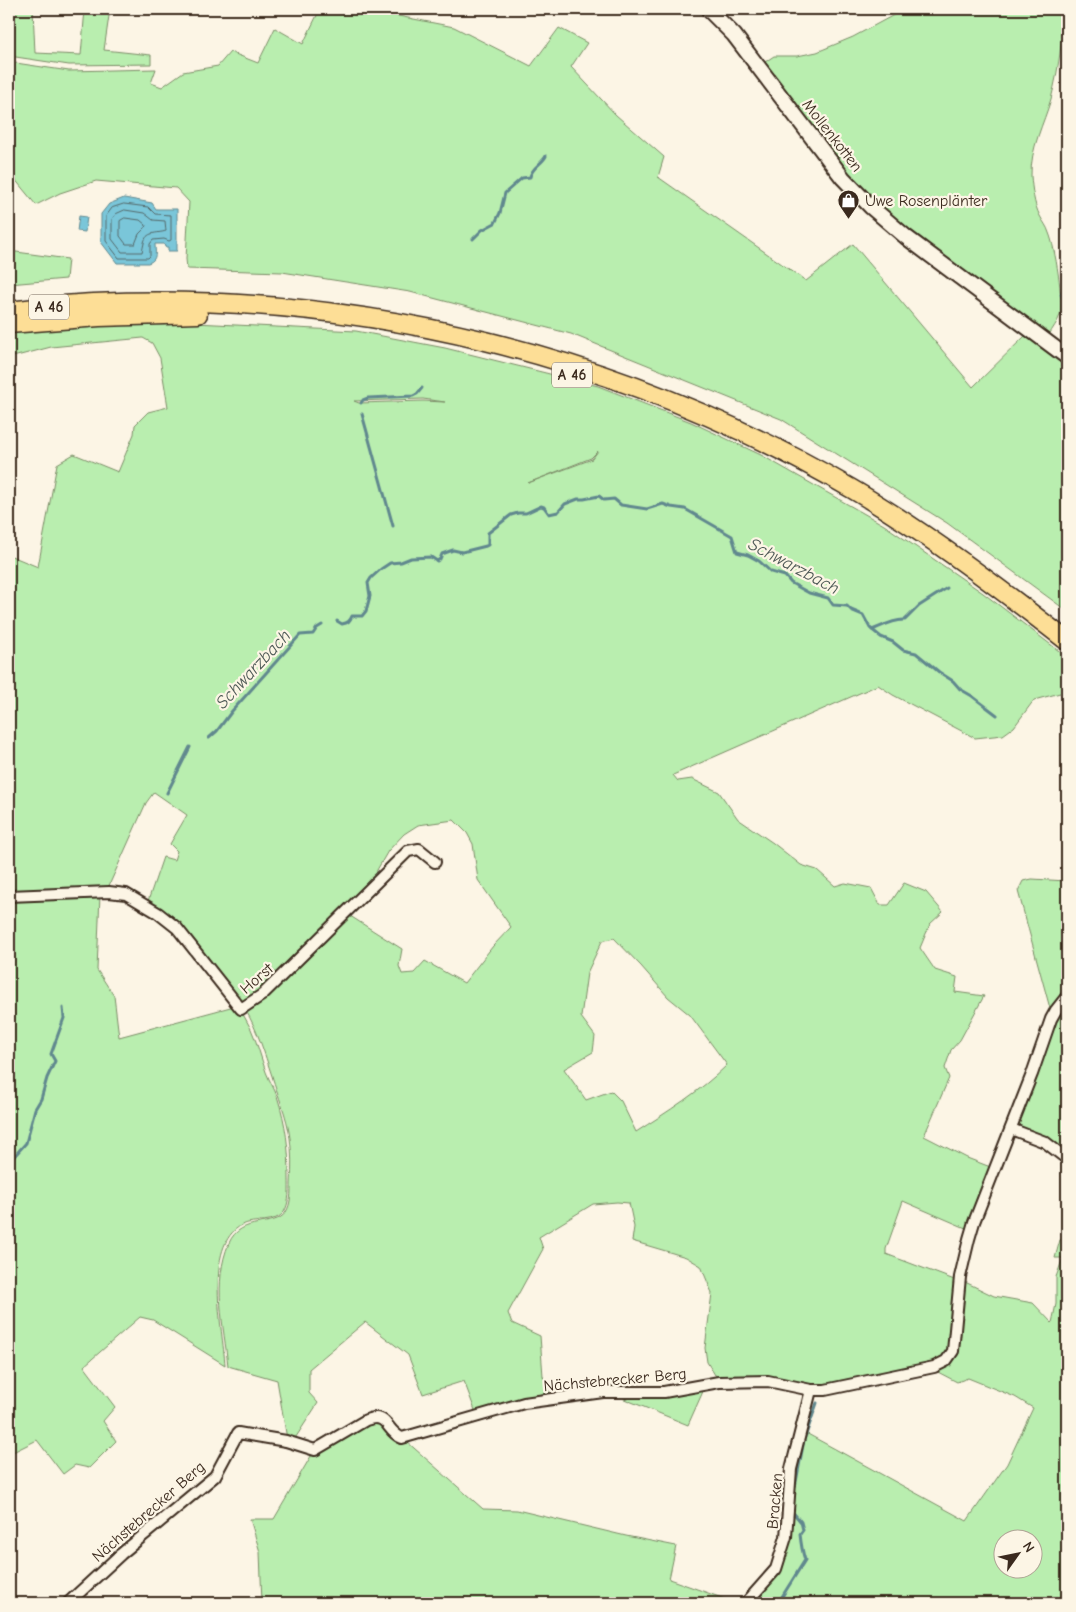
<svg xmlns="http://www.w3.org/2000/svg" width="1076" height="1612" font-family="'Comic Neue',sans-serif">
<style>
.green{fill:#b9eeaf;stroke:#7a8c66;fill-rule:evenodd}
.water{fill:#7ac6d9;stroke:#61888e}
.lines{fill:none;stroke-linecap:round;stroke-linejoin:round}
.shore{stroke:#546869;stroke-width:1}
.stream{stroke:#61888e;stroke-width:3}
.street-casing{stroke:#3b2a1e;stroke-width:14}
.secondary-casing{stroke:#3b2a1e;stroke-width:18}
.highway-casing{stroke:#3b2a1e;stroke-width:21}
.street{stroke:#fcf5e5;stroke-width:10}
.secondary{stroke:#fcf5e5;stroke-width:14}
.highway{stroke:#fdde96;stroke-width:18}
.labels{text-anchor:middle;stroke-width:4.5;stroke-linejoin:round;paint-order:stroke}
.shield{fill:#fcf5e5;stroke:#75675a;stroke-width:1}
.shield-label{font-size:15px;font-weight:bold;fill:#3b2a1e}
.street-label{font-size:16px;fill:#3b2a1e;stroke:#fcf5e5}
.poi-label{font-size:16px;fill:#3b2a1e;stroke:#fcf5e5;text-anchor:start}
.water-label{font-size:18px;font-style:italic;fill:#4e5956;stroke:#fcf5e5}
</style>
<rect width="100%" height="100%" fill="#fcf5e5"/>
<filter id="ink" filterUnits="userSpaceOnUse"><feTurbulence type="fractalNoise" baseFrequency=".02" numOctaves="2"/><feDisplacementMap in="SourceGraphic" scale="10" xChannelSelector="R" yChannelSelector="G"/><feConvolveMatrix kernelMatrix="1 2 1 2 8 2 1 2 1" color-interpolation-filters="sRGB"/></filter>
<g filter="url(#ink)">
<g class="green">
<polygon points="20,9 33,9 35,53 81,55 85,9 110,9 104,50 151,55 151,64 69,65 9,56 9,10"/>
<polygon points="320,9 368,9 368,10 454,27 531,66 559,28 587,43 571,67 616,115 664,157 658,177 806,281 853,244 973,387 1029,332 1067,362 1067,611 947,523 781,419 571,334 410,292 282,272 187,269 186,259 189,202 176,188 96,181 60,193 36,205 9,172 9,62 69,71 156,69 151,83 162,87 183,72 218,66 230,52 258,63 275,28 303,44"/>
<path d="M905 9H1065C1062 39 1059 69 1051 99 1044 123 1030 149 1031 176 1032 188 1034 205 1040 216 1043 222 1047 226 1049 233 1055 247 1064 301 1060 315 1058 322 1052 329 1049 335L1025 318 869 198 846 170 765 62 774 56H797L817 52 853 37Z"/>
<polygon points="9,251 68,259 66,279 9,284"/>
<path d="M135 320 356 331 445 348 598 386 691 422 761 455 884 525 983 593 1067 657V699L1060 693 1034 700 1014 727 1003 735 975 738 893 695 878 685 673 775 678 781 692 779 719 792 738 819 773 843 801 865 817 870 835 886 845 883 871 888 880 905H889L904 883 926 892 943 912 930 924 920 948 935 970 957 977 955 992 984 996 960 1040 951 1050 945 1068 949 1078 924 1136 967 1158 993 1168 968 1229 903 1201 886 1249V1254L957 1281 950 1347 945 1355 936 1360 900 1370 823 1387 722 1379 715 1375 707 1362 705 1348 712 1293 701 1266 686 1257 632 1241 634 1227 629 1203 617 1202 593 1204 539 1237 543 1249 508 1313 512 1323 540 1336 543 1376 552 1398 476 1413 464 1381 423 1394 408 1355 365 1322 309 1369V1393L318 1403 294 1440 287 1439 277 1380 228 1366C224 1326 212 1283 229 1243 241 1215 275 1229 286 1212 291 1204 291 1193 291 1183 292 1168 292 1152 290 1138 287 1116 278 1096 272 1076 264 1052 258 1031 245 1009L347 914 402 949 399 966 402 974 414 973 425 961 464 983 493 946 511 927 478 880 473 844 467 833 454 820 418 825 404 834 388 851 377 870 376 881 244 1006 188 932 173 916 148 901 163 857 174 860 177 851 170 844 187 815 154 792 146 803 107 890 9 894V555L38 567 57 464 74 454 118 472 134 434 135 425 148 412 168 407 160 358 152 343 143 338 51 347 9 358V330ZM423 399 445 402 423 401 359 403 354 401ZM598 451 592 459 528 483 591 458ZM614 938 641 966 668 997 690 1015 727 1065C701 1091 667 1112 636 1132L621 1101 611 1091 586 1100 564 1069 593 1052 595 1036 581 1017 587 973 602 941Z"/>
<polygon points="1032,879 1067,881 1067,1156 1015,1127 1054,1023 1018,891 1023,881"/>
<path d="M100 894 97 970 114 996 119 1037 238 1005C242 1013 247 1021 251 1029 257 1042 261 1058 266 1072 269 1080 274 1088 277 1096 286 1124 289 1149 289 1178 289 1189 290 1202 284 1212 276 1224 254 1219 242 1225 203 1245 223 1330 225 1365L153 1320 140 1317 84 1366 115 1407 103 1421 116 1441 89 1468 75 1465 63 1474 37 1440 9 1454V898Z"/>
<path d="M1067 1234V1603H749L778 1569 793 1468 804 1432 967 1521 1007 1464 1033 1408 1015 1397 968 1378 957 1382 934 1370 946 1364 963 1281 994 1296 1033 1303 1052 1323 1056 1304V1277L1063 1258H1055L1060 1240 1066 1239ZM1004 1540H1034V1570H1004Z"/>
<polygon points="705,1387 688,1425 612,1394"/>
<path d="M375 1421C385 1428 391 1445 406 1441L483 1509 517 1510 626 1536 676 1546 669 1579 736 1603H262L260 1552 250 1519H274L311 1456 365 1423Z"/>
</g>
<g class="water">
<path d="M124 198 152 203 156 209H177V251H168V247H165L164 244H155C155 252 158 260 148 263H117L101 242V214L109 204Z"/>
<polygon points="79,216 87,217 85,232 77,231"/>
<path d="M1067 267V302H1065L1060 295C1063 285 1069 285 1064 274Z"/>
</g>
<g class="lines">
<g class="shore">
<polygon points="124,204 148,207 155,214 171,215 171,240 169,241 164,239 153,240 150,244 150,256 148,258 119,258 106,241 106,216 112,208"/>
<path d="M125 210 144 213 153 220 165 221 166 231C157 234 146 231 144 243 143 246 143 249 142 252H122L112 239V219L116 214Z"/>
<polygon points="125,218 140,220 146,225 145,228 139,234 135,244 126,244 120,236 120,221"/>
</g>
<g class="stream">
<path d="M473 239 482 230 495 223 500 213 505 193 522 178 530 177C532 167 542 164 546 156"/>
<polyline points="361,403 363,400 368,398 413,396 417,394 422,388"/>
<polyline points="362,414 393,526"/>
<path d="M337 621 342 624C348 623 350 621 352 616H362L366 611 370 596 368 583 371 578 381 569 390 563 401 562 411 558 431 557 437 561 440 559 442 554 453 550 462 552 486 546 488 545V533L511 515 518 513H526L541 506 544 507 549 514 558 512 565 504 578 499H584L599 496 604 500 614 499 621 505 647 509 663 504 671 507 685 509 732 536 737 552 748 555 759 561 771 572 785 576 791 583 809 593 828 598 833 605 847 606 851 610 863 615 870 628 881 637 893 642 903 650 916 653 939 672 953 681 960 689 972 696 997 715"/>
<path d="M872 630C882 626 895 619 905 620L919 606 947 588"/>
<polyline points="209,738 217,731 232,711 300,635 313,634 317,628 322,625"/>
<polyline points="167,793 190,747"/>
<polyline points="9,1162 26,1143 35,1109 41,1099 47,1078 55,1061 51,1054 64,1018 63,1008"/>
<polyline points="795,1487 804,1440 817,1403"/>
<path d="M778 1603 805 1560C802 1551 801 1544 800 1534L803 1530 801 1522 791 1510"/>
</g>
<defs>
<g id="street">
<polyline points="9,896 109,892 126,894 158,913 177,928 241,1009 262,995 408,851 419,849 435,862"/>
<polyline points="1011,1129 1045,1142 1067,1159"/>
<path d="M68 1603 121 1554 215 1476 238 1433 286 1441 315 1450 366 1420C389 1412 385 1431 402 1438L524 1403 603 1392H664L719 1382 768 1381 811 1390H825L934 1367 946 1361 953 1351 960 1277 969 1239 974 1222 1032 1074 1051 1019 1056 1010 1067 996"/>
<polyline points="746,1603 776,1569 786,1537 791,1469 811,1390"/>
</g>
<polyline id="secondary" points="708,9 734,35 843,178 871,207 906,237 1067,357"/>
<g id="highway">
<path d="M9 311C37 308 66 304 94 303 361 291 621 355 852 489 927 533 998 587 1067 641"/>
<polyline points="9,324 99,317 198,314"/>
</g>
</defs>
<use href="#street" class="street-casing"/>
<use href="#secondary" class="secondary-casing"/>
<use href="#highway" class="highway-casing"/>
<use href="#street" class="street"/>
<use href="#secondary" class="secondary"/>
<use href="#highway" class="highway"/>
</g>
</g>
<defs>
<symbol id="shop-pin" viewBox="-11 -11 22 30"><path d="M0 17L-7.5 6A9.5 9.5 0 1 1 7.5 6Z" fill="#3b2a1e" stroke="#fcf5e5"/><path d="M-5-2.5h2.3a2.7 3.5 0 0 1 5.4 0H5L5.5 6h-11ZM-1.5-2.5h3a1.5 2.3 0 0 0-3 0Z" fill="#fff"/></symbol>
</defs>
<g fill-rule="evenodd">
<use href="#shop-pin" x="836" y="188" width="25" height="34"/>
</g>
<g class="labels">
<g class="shield">
<rect x="29" y="294.5" width="40" height="25" rx="4"/>
<rect x="552" y="362.5" width="40" height="25" rx="4"/>
</g>
<g class="shield-label">
<text x="49" y="312">A 46</text>
<text x="572" y="380">A 46</text>
</g>
<g class="street-label">
<text transform="translate(833 135) rotate(52)" y="6">Mollenkotten</text>
<text transform="translate(256 978) rotate(-41)" y="6">Horst</text>
<text transform="translate(615 1379) rotate(-5)" y="6">Nächstebrecker Berg</text>
<text transform="translate(774 1501) rotate(-85)" y="6">Bracken</text>
<text transform="translate(148 1511) rotate(-41)" y="6">Nächstebrecker Berg</text>
</g>
<g class="poi-label">
<text x="865" y="206">Uwe Rosenplänter</text>
</g>
<g class="water-label">
<text transform="translate(794 566) rotate(28)" y="6">Schwarzbach</text>
<text transform="translate(253 669) rotate(-47)" y="6">Schwarzbach</text>
</g>
</g>
<rect width="1076" height="1612" fill="none" stroke="#fcf5e5" stroke-width="30"/>
<rect x="15" y="15" width="1046" height="1582" fill="none" stroke="#3b2a1e" stroke-width="2" filter="url(#ink)"/>
<g transform="translate(1018 1554) rotate(57)"><circle r="24" fill="#fcf5e5" stroke="#afa495"/>
<path d="M0-4L9 19L0 12L-9 19Z" fill="#3b2a1e"/>
<text y="-8" font-size="14" font-weight="bold" text-anchor="middle" fill="#3b2a1e">N</text>
</g>
</svg>
